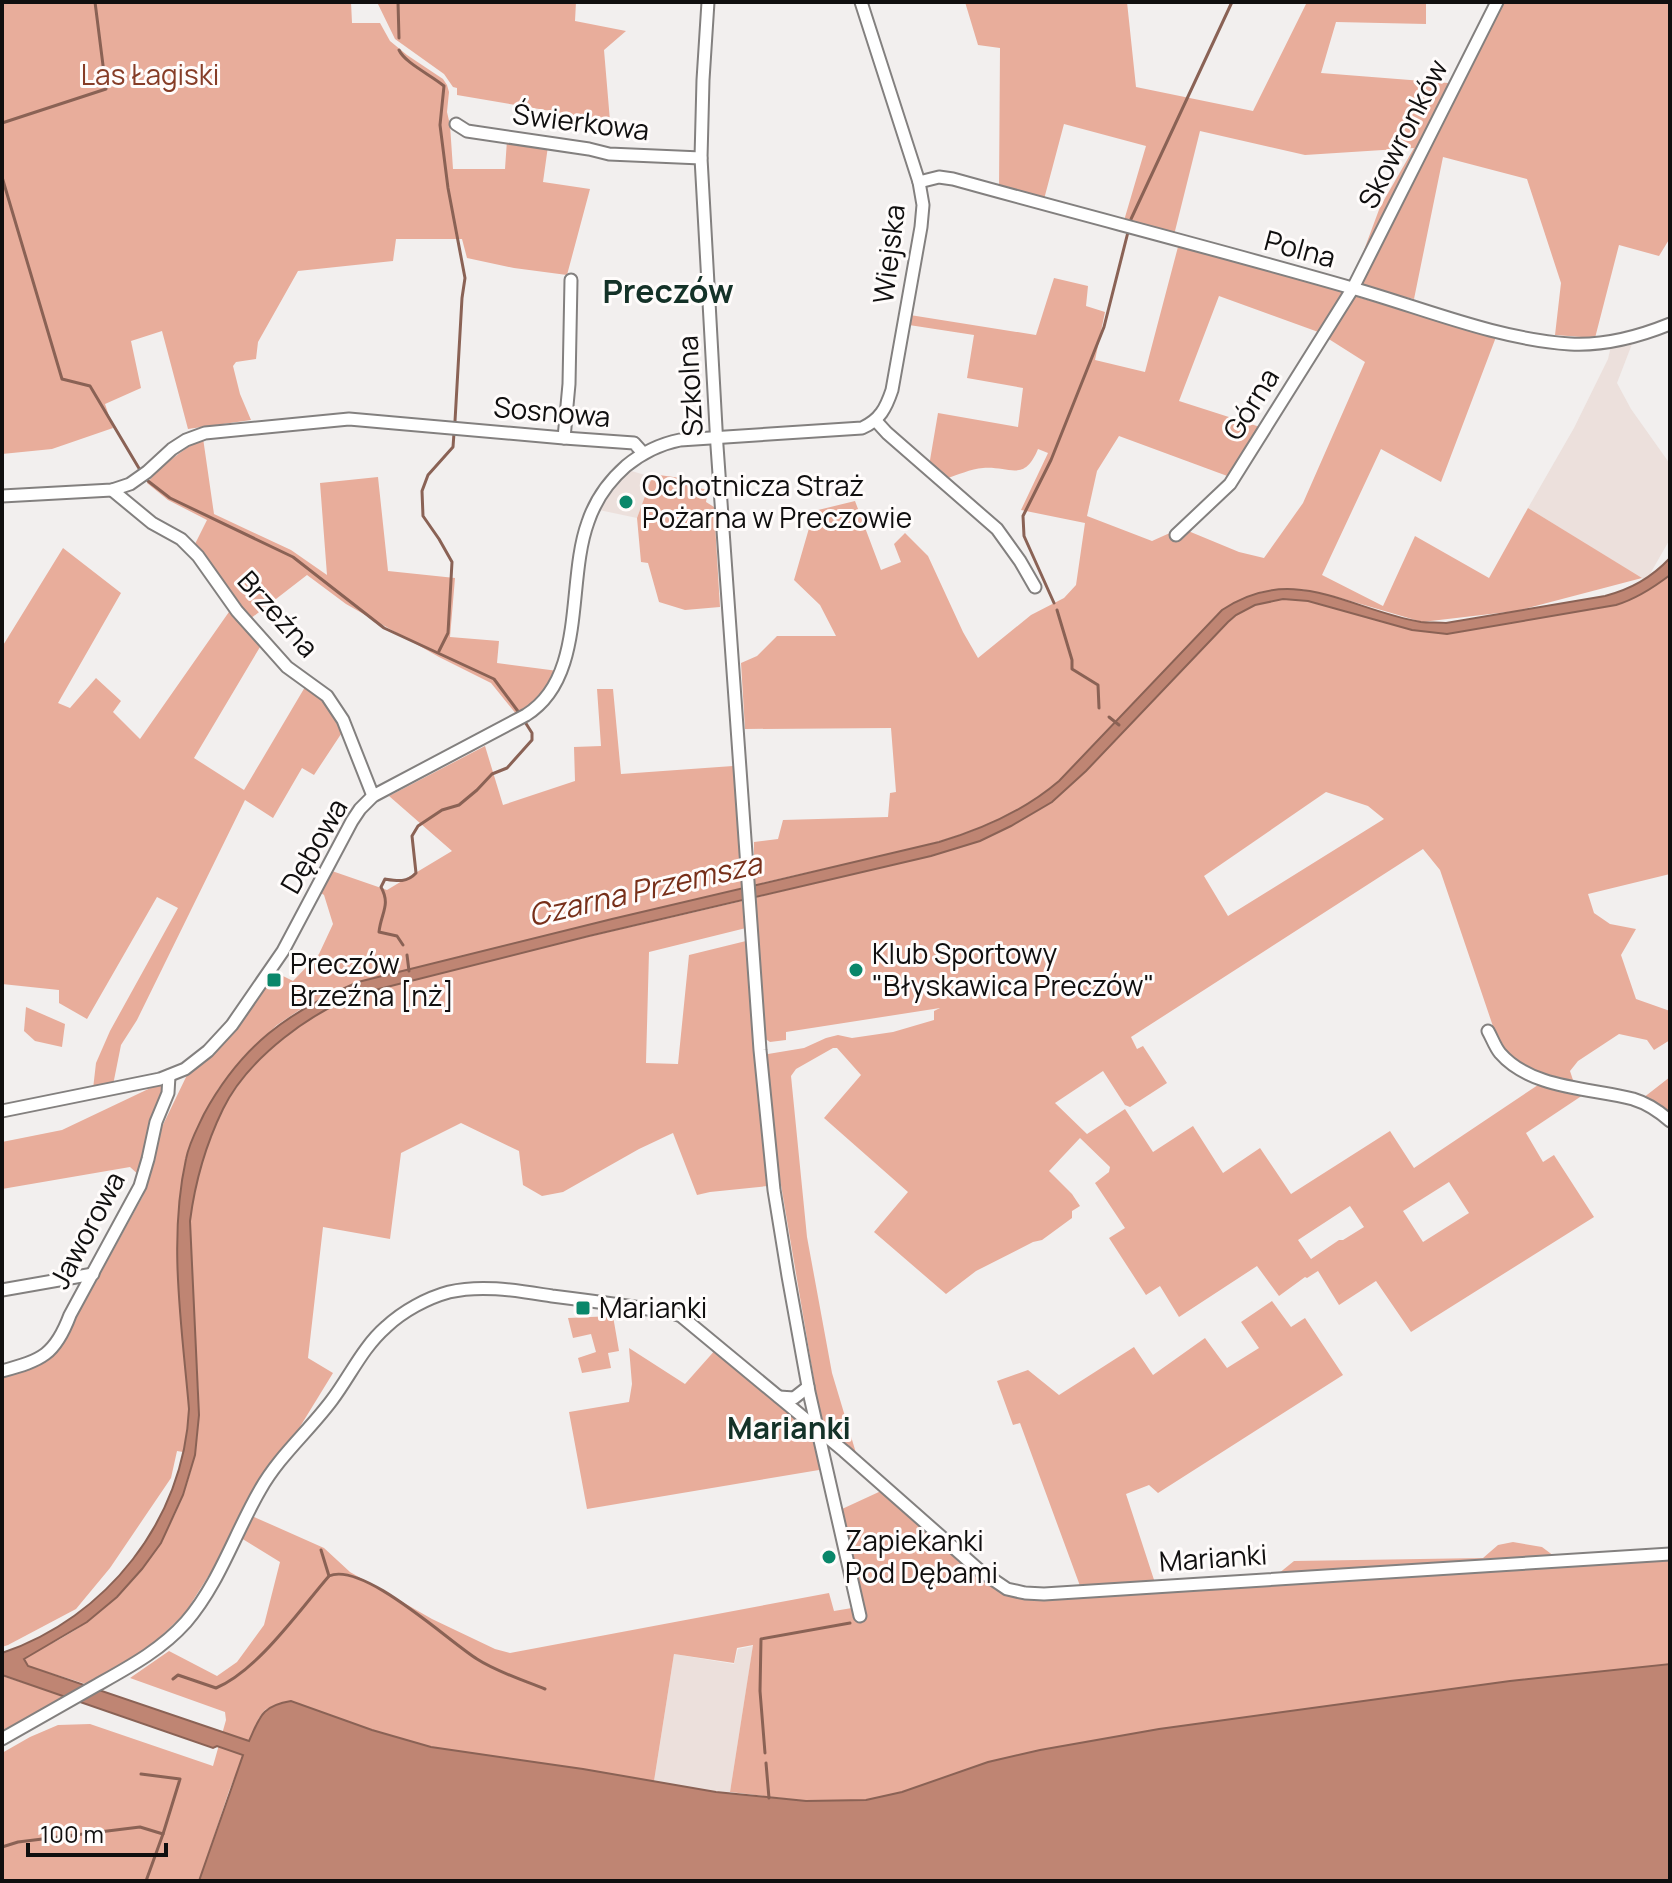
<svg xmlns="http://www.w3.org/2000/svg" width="1672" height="1883" font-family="Manrope,sans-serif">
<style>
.built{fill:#ece0dc}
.green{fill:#e8ad9b;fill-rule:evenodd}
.water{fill:#bf8573;stroke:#8a6255;stroke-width:2}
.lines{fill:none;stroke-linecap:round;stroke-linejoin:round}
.stream{stroke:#8a6255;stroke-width:3}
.minor-casing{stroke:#83807f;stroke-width:15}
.minor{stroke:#fff;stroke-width:11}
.poi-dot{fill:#0a876a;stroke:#fffcfb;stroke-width:3}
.labels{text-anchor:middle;stroke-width:6;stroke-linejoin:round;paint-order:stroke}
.park-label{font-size:28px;fill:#863d27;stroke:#fffcfb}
.street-label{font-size:28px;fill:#100f0f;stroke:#fffcfb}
.poi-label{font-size:28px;fill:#100f0f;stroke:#fffcfb;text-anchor:start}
.water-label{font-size:30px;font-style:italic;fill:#772f19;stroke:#fffcfb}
.neighbourhood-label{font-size:30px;font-weight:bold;fill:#143228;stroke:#fffcfb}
.quarter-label{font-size:32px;font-weight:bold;fill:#143228;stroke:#fffcfb}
</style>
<rect width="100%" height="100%" fill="#f2efee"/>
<g class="built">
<polygon points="1632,344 1617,383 1631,409 1670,464 1670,539 1646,581 1528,508 1574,428 1608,359 1611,346 1626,346"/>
<polygon points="628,470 652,477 637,518 599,510 603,501"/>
<polygon points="753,1646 723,1836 647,1826 674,1654 734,1664 738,1649"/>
</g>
<g class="green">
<polygon points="2,2 351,2 352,23 380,23 390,41 407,55 443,79 447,85 449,92 447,112 450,125 453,169 505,169 507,140 548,146 543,182 590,189 567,275 514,268 467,258 462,239 396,239 393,261 298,271 258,342 256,359 236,362 233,366 240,394 251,420 188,429 162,331 131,341 141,388 105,404 113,428 52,449 2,454"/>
<polygon points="377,2 576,2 575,21 626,31 604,50 610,121 457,95 457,88 453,87 444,74 395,39"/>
<polygon points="965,2 1127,2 1136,87 1253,111 1307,2 1426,2 1426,24 1336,22 1321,73 1461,84 1500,2 1670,2 1670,238 1659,256 1619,245 1595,338 1555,335 1561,283 1527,179 1443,157 1414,299 1351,285 1380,207 1414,148 1305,155 1200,131 1173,239 1123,224 1146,146 1064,124 1043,203 999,190 1000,48 978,45"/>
<path d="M1179 243 1343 292 1321 333 1219 296 1179 401 1260 427 1230 477 1119 436 1097 471 1087 516 1152 541 1181 528 1239 552 1264 558 1303 503 1365 362 1324 336 1354 296 1496 337 1441 482 1381 449 1322 575 1383 606 1415 536 1489 578 1528 508 1642 578 1516 611 1422 622 1337 597 1301 589H1282L1260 592 1222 610 1059 781C1004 828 936 843 868 859 830 867 792 876 754 885V842L778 839 783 820 888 817 890 793 896 792 891 728 745 729 741 663 757 656 777 636H836L820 605 794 580 814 511 855 501 881 570 901 562 894 544 905 533 928 556 963 632 978 658 1031 615 1064 598 1076 585 1085 523 1021 510 1048 453 1038 449C1024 483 1010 466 983 468 971 469 957 475 945 479L929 466 938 413 1018 427 1023 388 967 378 974 335 909 325 910 315 1036 335 1054 278 1088 286 1086 306 1105 312 1095 360 1145 372Z"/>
<path d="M203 438 214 514 291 550 327 575 320 483 378 477 388 571 455 578 450 637 499 641 497 663 558 671 535 704 517 715 491 683 439 657 346 604 307 575 250 619 194 546 207 520 168 500 147 483C163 464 181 451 203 438Z"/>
<polygon points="659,475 688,479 694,487 708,490 706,502 714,507 720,607 685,610 659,602 648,563 641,562 637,518 652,477"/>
<polygon points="63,548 121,593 58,703 70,708 96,678 121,701 113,712 140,739 231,609 260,647 194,758 244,790 305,687 328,704 343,731 314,775 302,768 273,818 245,800 137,1020 121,1045 113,1085 93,1089 96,1063 110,1031 178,908 157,897 87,1019 59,1003 59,990 2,984 2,647"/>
<path d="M1670 575V874L1588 894 1594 913 1610 924 1636 929 1621 955 1636 999 1670 1011V1040L1654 1050 1647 1040 1619 1034 1578 1061 1570 1071 1574 1083 1592 1089 1526 1133 1543 1162 1554 1155 1594 1217 1411 1332 1376 1281 1339 1305 1318 1271 1307 1278 1305 1277 1279 1296 1257 1266 1179 1317 1160 1286 1146 1295 1109 1238 1125 1228 1095 1183 1109 1172 1110 1167 1080 1138 1049 1171 1072 1194 1080 1206 1072 1211V1218L1042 1240 1033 1242 976 1271 946 1294 874 1232 908 1192 824 1118 861 1075 837 1048H833L796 1069 791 1076 807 1237 832 1373 856 1453 839 1444 822 1427 781 1185 777 1170 765 1057 768 1054 804 1048 826 1038 838 1035 852 1038 893 1032 934 1020V1011L940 1008 786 1032V1040L770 1042 764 1038 754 898 931 856 980 841 1029 816 1052 802 1086 771 1202 647 1236 615 1255 605 1283 599 1308 601 1412 630 1447 634 1616 605 1642 594ZM1326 792 1368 806 1384 819 1228 916 1204 876ZM1423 849 1440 870 1499 1044 1511 1065 1538 1085 1414 1168 1390 1131 1291 1194 1260 1148 1223 1173 1193 1126 1153 1152 1125 1109 1087 1134 1055 1103 1103 1071 1125 1105 1130 1107 1167 1083 1143 1046 1137 1049 1131 1037ZM1449 1182 1469 1213 1423 1242 1403 1211ZM1350 1206 1364 1227 1343 1240H1339L1311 1259 1298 1240Z"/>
<polygon points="597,689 613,689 621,774 733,766 742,888 358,982 328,995 301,1009 277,1025 244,1056 218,1089 186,1157 181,1194 178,1240 189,1409 188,1425 183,1452 177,1451 171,1478 110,1568 76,1609 8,1645 2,1647 2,1375 65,1338 143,1196 159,1133 187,1075 226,1041 275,972 293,981 319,954 333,924 324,895 321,893 332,871 387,890 452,851 389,796 485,746 503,805 575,781 574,747 601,746"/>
<path d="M742 901 746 928 649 952 646 1063 678 1064 689 955 746 941 768 1186 710 1192 697 1195 673 1133 639 1149 563 1192 542 1196 523 1185 519 1151 461 1123 401 1153 390 1239 323 1227 308 1358 333 1373 298 1430 278 1453 246 1503 216 1564 185 1613 156 1641 133 1657 86 1684 28 1666 24 1659 29 1655C49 1645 69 1635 87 1622 145 1578 188 1512 197 1439 201 1405 197 1370 195 1336 193 1298 192 1259 190 1221 195 1184 206 1137 225 1105 254 1056 301 1018 353 996 368 990 384 987 400 983 433 975 466 967 500 958 580 938 661 920 742 901Z"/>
<polygon points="26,1007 65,1024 62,1047 35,1041 24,1031"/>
<polygon points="1670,1077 1670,1114 1665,1109 1643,1098"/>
<polygon points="161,1083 163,1094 140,1176 130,1167 2,1189 2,1142 62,1130"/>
<polygon points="1272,1301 1291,1327 1305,1318 1343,1375 1158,1493 1149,1485 1126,1494 1157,1589 1268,1582 1294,1561 1483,1558 1498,1545 1513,1542 1542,1547 1562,1562 1670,1549 1670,1664 1510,1681 1159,1729 1040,1750 988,1762 902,1792 866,1800 806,1801 730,1792 753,1645 737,1648 734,1663 674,1654 654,1781 583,1769 431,1747 372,1730 291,1701 275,1705 265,1710 259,1718 229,1791 199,1881 2,1881 2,1753 30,1737 58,1725 90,1724 213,1766 226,1720 225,1712 130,1678 169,1651 217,1676 237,1662 264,1625 280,1562 241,1538 252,1516 324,1548 350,1572 432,1619 495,1649 510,1653 829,1593 834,1611 852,1608 856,1614 866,1612 842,1509 881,1491 958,1556 1016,1594 1027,1599 1039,1599 1083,1594 1020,1423 1013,1425 997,1381 1028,1370 1059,1395 1134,1347 1153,1375 1205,1338 1227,1368 1259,1348 1241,1322"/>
<polygon points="613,1316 619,1351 608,1353 611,1368 582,1373 578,1358 596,1352 591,1334 573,1338 568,1318"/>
<polygon points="629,1348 685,1384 717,1348 814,1431 825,1469 587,1509 569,1412 629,1402 632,1384"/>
<polygon points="2,1676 64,1696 2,1734"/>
</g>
<path class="water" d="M1670 558V575C1653 588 1636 599 1616 605L1447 634 1412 630 1308 601 1283 599 1255 605 1236 615 1228 622 1086 771 1052 802 1011 826 980 841 931 856 589 936 367 992C313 1009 248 1058 223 1109 206 1144 195 1182 190 1221L199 1415 195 1455 183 1495 161 1543 142 1569 117 1597 87 1622 24 1659 28 1666 249 1741C260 1717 261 1706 291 1701L372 1730 431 1747 583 1769 716 1792 806 1801 866 1800 902 1792 988 1762 1040 1750 1159 1729 1510 1681 1670 1664V1881H199L243 1755 217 1746 213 1748 2 1675V1653C106 1618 184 1520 189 1409 182 1327 168 1240 186 1159 189 1143 197 1129 204 1114 241 1046 287 1012 358 982L612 919 939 842C983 829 1024 811 1059 781L1222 610C1294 562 1349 610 1421 622 1429 623 1438 622 1446 623L1605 596C1631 589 1651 578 1670 558Z"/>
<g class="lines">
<g class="stream">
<polyline points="398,2 399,38"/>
<path d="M399 50C405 63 431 75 444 86L440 125 448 188 465 278 462 298 455 421"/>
<polyline points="2,123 106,89 95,2"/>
<polyline points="2,177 62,379 90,386 140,470"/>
<polyline points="1131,219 1232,2"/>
<polyline points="148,481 170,498 293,557 384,628 494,679 520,714"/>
<polyline points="1054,603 1024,536 1023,516 1051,460 1104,327 1128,232"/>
<polyline points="1057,610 1072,660 1072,669 1098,685 1099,708"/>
<polyline points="439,651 448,633 452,562 439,539 423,516 422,491 428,475 453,447 454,433"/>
<polyline points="1109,717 1119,725"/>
<path d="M403 945 397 936 379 932C381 913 391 905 381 887L385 879C397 881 407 883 416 873L412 836 418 826 442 810 459 805 477 790 492 774 507 768 532 740V733L525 722"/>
<polyline points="407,955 409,971"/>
<polyline points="321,1550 329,1576"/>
<path d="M173 1679 178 1675 216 1688C258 1670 298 1612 329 1576 363 1561 447 1640 477 1659 497 1672 523 1680 545 1689"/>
<polyline points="765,1753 760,1691 761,1639 850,1623"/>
<polyline points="766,1763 769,1798"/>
<polyline points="2,1847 18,1842 140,1827 163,1834 180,1779 141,1774"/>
<polyline points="146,1881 163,1834"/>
</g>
<defs>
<g id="minor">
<polyline points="708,2 703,80 701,158 717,446 760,1050 774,1190 788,1276 809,1392 860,1616"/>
<polyline points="456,124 467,131 589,149 609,154 701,158"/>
<path d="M919 182 939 177 953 179C1086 216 1220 250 1352 288 1423 308 1496 339 1570 344 1605 346 1638 337 1670 324"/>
<polyline points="876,421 887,433 997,529 1020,561 1035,587"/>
<polyline points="564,438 569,384 571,280"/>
<polyline points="112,490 152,523 181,539 198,556 237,611 287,667 327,696 343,720 373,796"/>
<polyline points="2,496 112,490 130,484 147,472 172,449 186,440 205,433 349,419 564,438 634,443 643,453"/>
<polyline points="1176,535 1230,484 1353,288 1497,2"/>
<path d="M1488 1031C1492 1038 1495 1047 1500 1053 1531 1089 1591 1088 1633 1099 1646 1103 1660 1112 1670 1121"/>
<path d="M2 1111 160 1079 185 1069 208 1051 232 1025 283 951 352 821 360 809 373 796 526 715C587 677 566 582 588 522 595 501 609 481 626 466 642 453 660 444 680 440L862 428C880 420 886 408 892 390L921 227 923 205 919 182 861 2"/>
<polyline points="2,1290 93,1274"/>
<path d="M2 1371C42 1360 55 1355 70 1315L140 1186 148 1159 156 1122 168 1093 169 1076"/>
<polyline points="779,1397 794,1398 808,1387"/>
<path d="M2 1739C34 1721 65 1703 97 1685 129 1667 161 1650 186 1622 219 1584 235 1533 260 1490 279 1456 309 1431 332 1400 350 1376 363 1347 386 1327 403 1311 427 1298 449 1292 483 1284 519 1291 552 1296 592 1301 632 1306 672 1313L681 1316 844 1451 979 1570 1007 1589 1025 1593 1044 1594 1670 1554"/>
</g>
</defs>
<use href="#minor" class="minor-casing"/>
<use href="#minor" class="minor"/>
</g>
<g class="poi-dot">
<circle cx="626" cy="502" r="8"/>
<circle cx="856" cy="970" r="8"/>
<rect x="266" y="972" width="16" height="16" rx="4"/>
<rect x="575" y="1300" width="16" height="16" rx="4"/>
<circle cx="829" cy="1557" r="8"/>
</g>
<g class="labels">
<g class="park-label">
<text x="150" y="85">Las Łagiski</text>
</g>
<g class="street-label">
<text transform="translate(581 122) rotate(7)" y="10">Świerkowa</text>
<text transform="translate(1403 134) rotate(-63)" y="10">Skowronków</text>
<text transform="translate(1300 249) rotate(15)" y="10">Polna</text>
<text transform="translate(889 254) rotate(-83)" y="10">Wiejska</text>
<text transform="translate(690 386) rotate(-93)" y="10">Szkolna</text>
<text transform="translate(1251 404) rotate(-58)" y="10">Górna</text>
<text transform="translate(552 412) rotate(5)" y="10">Sosnowa</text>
<text transform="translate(278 614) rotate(48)" y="10">Brzeźna</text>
<text transform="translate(314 846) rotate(-60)" y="10">Dębowa</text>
<text transform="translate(87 1230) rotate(-62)" y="10">Jaworowa</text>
<text transform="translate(1213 1558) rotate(-4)" y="10">Marianki</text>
</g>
<g class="poi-label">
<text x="642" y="496">Ochotnicza Straż<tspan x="642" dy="32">Pożarna w Preczowie</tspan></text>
<text x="872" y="964">Klub Sportowy<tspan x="872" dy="32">"Błyskawica Preczów"</tspan></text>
<text x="290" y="974">Preczów<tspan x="290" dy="32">Brzeźna [nż]</tspan></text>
<text x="599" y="1318">Marianki</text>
<text x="845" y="1551">Zapiekanki<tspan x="845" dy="32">Pod Dębami</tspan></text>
</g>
<g class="water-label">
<text transform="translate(645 890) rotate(-13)" y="10">Czarna Przemsza</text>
</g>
<g class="neighbourhood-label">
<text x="789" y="1439">Marianki</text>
</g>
<g class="quarter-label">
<text x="668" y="303">Preczów</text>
</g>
</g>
<rect width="1672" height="1883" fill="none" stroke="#100f0f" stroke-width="8"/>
<path d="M28 1843v12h138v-12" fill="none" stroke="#100f0f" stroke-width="4"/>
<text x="40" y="1843" font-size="24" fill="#100f0f" stroke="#fffcfb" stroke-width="6" paint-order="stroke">100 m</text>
</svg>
